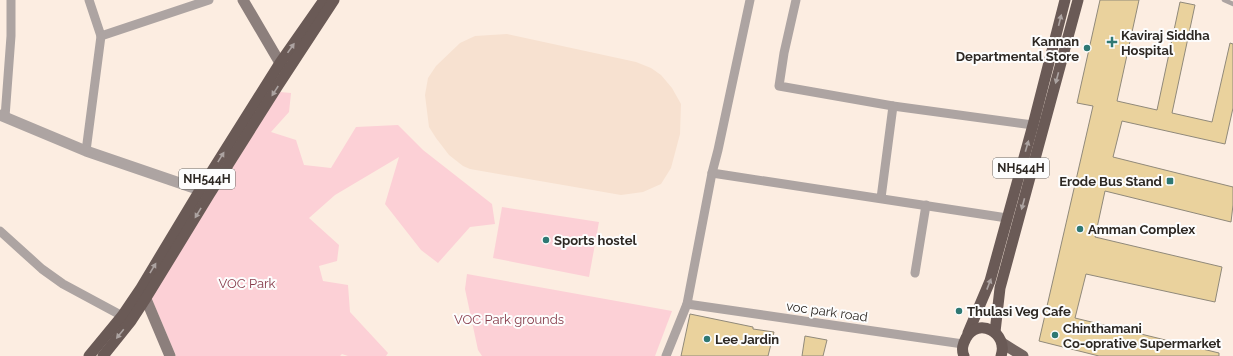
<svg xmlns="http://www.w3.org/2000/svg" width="1233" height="356" font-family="Raleway,sans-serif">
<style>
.built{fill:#f7e1d0}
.green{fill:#fcd0d6}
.building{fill:#ead29d;stroke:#90897a}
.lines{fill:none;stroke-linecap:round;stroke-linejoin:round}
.service{stroke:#ada4a2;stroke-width:4.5}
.minor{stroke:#ada4a2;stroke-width:9}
.tertiary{stroke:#ada4a2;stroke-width:11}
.secondary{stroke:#8c7f7c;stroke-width:11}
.primary{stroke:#746561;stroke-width:11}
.trunk{stroke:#6a5a56;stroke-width:11}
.oneway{fill:#aca3a1}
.poi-dot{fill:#2f7873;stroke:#fdfdfd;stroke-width:1.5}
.labels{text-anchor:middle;stroke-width:4;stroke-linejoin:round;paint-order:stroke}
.shield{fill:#fdfdfd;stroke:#6b6864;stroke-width:1}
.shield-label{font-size:12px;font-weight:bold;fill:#2d2823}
.poi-label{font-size:13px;font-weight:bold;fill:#2d2823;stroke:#fdfdfd;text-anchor:start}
.park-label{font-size:13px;fill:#873c4b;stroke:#fdfdfd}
.street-label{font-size:13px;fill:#2d2823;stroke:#fdfdfd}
</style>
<rect width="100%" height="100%" fill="#fcede1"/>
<polygon class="built" points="507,34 636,62 651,68 661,75 672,88 681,104 680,134 671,168 661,184 643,192 621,195 470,169 463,166 449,155 436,138 429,127 425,95 428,78 436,66 460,43 475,36"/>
<g class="green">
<polygon points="280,92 291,93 289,112 271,132 296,140 304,165 331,168 356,127 398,125 423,150 492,204 495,224 470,227 438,263 421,250 385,204 399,157 335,195 309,218 339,245 337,261 319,266 323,281 348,285 350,312 388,353 386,356 348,356 342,354 340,356 176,356 151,297"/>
<polygon points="502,207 599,222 589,277 493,258"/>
<polygon points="467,274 672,311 655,356 482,356 478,350 465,289"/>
</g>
<g class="building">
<polygon points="1100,0 1139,0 1117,101 1157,110 1180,2 1195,5 1172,113 1212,122 1230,43 1233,44 1233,108 1225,144 1122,121 1113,157 1233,187 1233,205 1231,222 1105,191 1095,237 1222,267 1215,302 1086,274 1075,318 1219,353 1219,356 1099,356 1039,341 1093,106 1077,103"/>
<polygon points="690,314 753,327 753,329 774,332 768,356 681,356"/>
<polygon points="805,336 827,340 823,356 802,356"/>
</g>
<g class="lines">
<polyline class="service" points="1224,0 1233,4"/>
<g class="minor">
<polyline points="89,0 101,36 209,0"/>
<polyline points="796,0 784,53 779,86 893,106 1033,125"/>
<polyline points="5,117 11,36 11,0"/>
<polyline points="86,151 101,36"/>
<polyline points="712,173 1007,218"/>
<polyline points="881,198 893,106"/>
<polyline points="0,231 42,269 63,284 128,319"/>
<polyline points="915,273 926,205"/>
<polyline points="687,304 963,344"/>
<polyline points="666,356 687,304 712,173 718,150 750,0"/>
</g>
<polyline class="tertiary" points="0,115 86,151 200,190 208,195"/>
<g class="secondary">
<polyline points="243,0 280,63 286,70"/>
<polyline points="143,292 170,356"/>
</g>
<polyline class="primary" points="1002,343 1023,356"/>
<g class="trunk">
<polyline points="995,332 1000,288 1078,0"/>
<polyline points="968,333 990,281 1033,125 1065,0"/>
<polyline points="89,356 122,316 141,288 200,190 280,63 324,0"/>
<polyline points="103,356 131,321 146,298 209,195 277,87 334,0"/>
<path d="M964 356C961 349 963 344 966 338 978 316 1009 333 1001 356"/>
</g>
</g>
<defs><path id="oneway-solid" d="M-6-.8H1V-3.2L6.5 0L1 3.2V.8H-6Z"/></defs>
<g class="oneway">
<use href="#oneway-solid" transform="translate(1060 20) rotate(-76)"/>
<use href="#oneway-solid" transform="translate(291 48) rotate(-55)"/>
<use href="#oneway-solid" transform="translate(1057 78) rotate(105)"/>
<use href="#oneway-solid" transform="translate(275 91) rotate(123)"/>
<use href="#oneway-solid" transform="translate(1027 146) rotate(-74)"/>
<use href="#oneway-solid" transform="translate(221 157) rotate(-58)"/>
<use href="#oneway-solid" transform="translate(1023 204) rotate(105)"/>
<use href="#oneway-solid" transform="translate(198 213) rotate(121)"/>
<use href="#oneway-solid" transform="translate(153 268) rotate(-59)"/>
<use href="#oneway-solid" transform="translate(989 284) rotate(-69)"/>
<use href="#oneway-solid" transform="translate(120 334) rotate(129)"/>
</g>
<g class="poi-dot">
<path d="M1110 36h4v4h4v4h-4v4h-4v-4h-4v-4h4z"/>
<circle cx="1087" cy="48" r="4"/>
<rect x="1166" y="177" width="8" height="8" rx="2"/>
<circle cx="1080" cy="229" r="4"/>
<circle cx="546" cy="240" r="4"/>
<circle cx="959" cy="311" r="4"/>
<circle cx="1055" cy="335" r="4"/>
<circle cx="707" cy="339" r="4"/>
</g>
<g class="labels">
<g class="shield">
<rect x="993" y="158" width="56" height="20" rx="3"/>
<rect x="179" y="169" width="56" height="20" rx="3"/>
</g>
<g class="shield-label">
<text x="1021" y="172">NH544H</text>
<text x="207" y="183">NH544H</text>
</g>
<g class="poi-label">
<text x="1121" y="40">Kaviraj Siddha<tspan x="1121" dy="15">Hospital</tspan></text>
<text x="1079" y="46" text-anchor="end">Kannan<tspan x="1079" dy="15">Departmental Store</tspan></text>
<text x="1162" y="186" text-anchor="end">Erode Bus Stand</text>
<text x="1088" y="234">Amman Complex</text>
<text x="554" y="245">Sports hostel</text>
<text x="967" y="316">Thulasi Veg Cafe</text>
<text x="1063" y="333">Chinthamani<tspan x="1063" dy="15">Co-oprative Supermarket</tspan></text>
<text x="715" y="344">Lee Jardin</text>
</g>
<g class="park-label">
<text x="247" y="288">VOC Park</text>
<text x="509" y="324">VOC Park grounds</text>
</g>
<g class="street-label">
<text transform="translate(827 311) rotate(8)" y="5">voc park road</text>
</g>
</g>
</svg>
